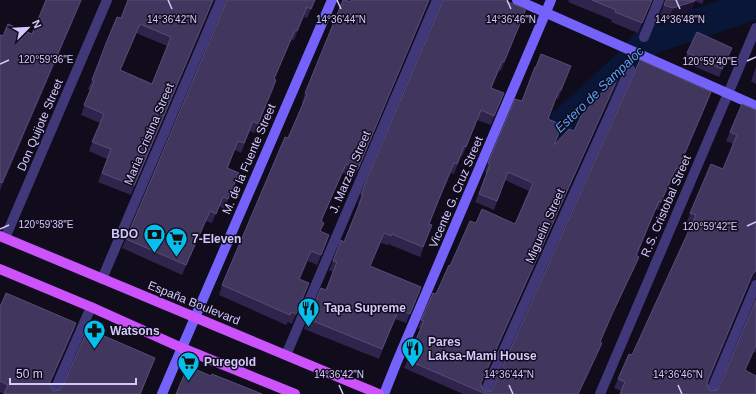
<svg xmlns="http://www.w3.org/2000/svg" width="756" height="394" font-family="Arial,sans-serif">
<style>
.lines{fill:none;stroke-linecap:round;stroke-linejoin:round}
.river{stroke:#091638;stroke-width:30}
.street{stroke:#41387a;stroke-width:10}
.secondary{stroke:#7562fb;stroke-width:10}
.primary{stroke:#cc52fb;stroke-width:10}
.wall{fill:#2f244b;fill-rule:evenodd}
.shaded-wall{fill:#1b1330}
.building{fill:#41365e;stroke:#584d77;fill-rule:evenodd}
.ticks{fill:none;stroke:#d4c9fe;stroke-width:1.5}
.labels{text-anchor:middle;stroke-width:3;stroke-linejoin:round;paint-order:stroke}
.street-label{font-size:12px;fill:#d4c9fe;stroke:#100c1c}
.poi-label{font-size:12px;font-weight:bold;fill:#d4c9fe;stroke:#100c1c;text-anchor:start}
.water-label{font-size:13px;font-style:italic;fill:#59a0fb;stroke:#100c1c}
.ticks-label{font-size:10px;text-anchor:middle;fill:#d4c9fe;stroke:#100c1c;stroke-width:3;stroke-linejoin:round;paint-order:stroke}
</style>
<rect width="100%" height="100%" fill="#100c1c"/>
<g class="lines">
<polyline class="river" points="531,153 628,64 649,40 747,7 756,5"/>
<g class="street">
<polyline points="644,37 659,0"/>
<polyline points="5,238 107,0"/>
<polyline points="102,279 221,0"/>
<polyline points="286,355 437,0"/>
<polyline points="53,394 91,307"/>
<polyline points="484,394 630,69"/>
<polyline points="600,394 756,28"/>
<polyline points="710,394 756,285"/>
</g>
<g class="secondary">
<polyline points="517,0 756,106"/>
<polyline points="162,394 332,0"/>
<polyline points="384,394 396,364 551,0"/>
</g>
<g class="primary">
<polyline points="0,236 379,394"/>
<polyline points="0,269 91,307 182,348 295,394"/>
</g>
</g>
<g class="wall">
<polygon points="46,0 82,0 0,191 0,35 3,36 32,34"/>
<path d="M214 0 131 195 98 182 107 159 89 151 100 123 81 115 90 90 88 89 92 80 121 18ZM136 33 167 46 152 84 121 70Z"/>
<polygon points="227,0 315,0 307,18 304,17 294,40 291,39 274,79 273,90 255,133 250,131 241,153 235,150 228,168 239,173 224,209 219,206 212,223 206,221 182,275 122,248 126,239"/>
<polygon points="351,0 430,0 354,178 342,173 321,222 324,223 320,231 329,235 326,245 317,265 308,261 300,279 305,293 292,324 288,322 286,325 219,295 222,285 299,113 303,103 302,103 305,93"/>
<polygon points="443,0 503,0 522,19 501,71 499,70 491,88 504,93 491,125 477,120 462,157 461,156 454,174 451,173 437,204 429,224 428,235 420,257 388,244 388,245 381,243 370,267 421,287 406,323 395,319 379,359 304,329 308,319 326,290 333,272 329,270 333,261 344,242 359,204 358,204 361,194 443,1"/>
<polygon points="569,0 652,0 638,33 611,22 612,20 568,2"/>
<polygon points="665,0 704,0 702,4 695,1 691,11 669,18 660,15 665,1"/>
<polygon points="687,53 729,56 719,77 684,62"/>
<polygon points="571,66 558,99 556,98 548,119 554,145 574,131 621,71 618,79 481,384 482,389 485,391 491,391 708,101 675,178 673,177 658,210 656,209 637,256 636,265 609,321 600,342 599,351 579,394 463,394 404,368 421,329 418,328 421,320 436,294 450,266 476,223 515,224 529,191 505,180 494,210 475,202 487,173 485,172 488,163 522,101 536,67"/>
<polygon points="756,67 756,84 751,81"/>
<polygon points="756,110 756,279 750,282 708,383 708,388 711,391 717,390 719,387 756,300 756,353 754,352 745,371 756,394 621,391 614,388 618,379 632,355 692,224 687,222 690,213 723,169 733,144 726,141 730,132"/>
<polygon points="0,307 76,323 73,333 50,384 51,388 54,391 60,390 155,358 141,394 4,394 0,392"/>
</g>
<g class="shaded-wall">
<polygon points="81,0 82,0 0,191 2,183"/>
<polygon points="213,0 214,0 131,195 134,186"/>
<polygon points="429,0 430,0 354,178 358,169"/>
<polygon points="695,1 691,11 669,18 673,8"/>
<polygon points="307,7 304,17 294,40 297,31"/>
<polygon points="526,9 522,19 501,71 504,62"/>
<polygon points="140,24 136,33 117,79 120,70"/>
<polygon points="732,48 729,56 719,77 722,69"/>
<polygon points="621,71 618,79 478,391 481,383"/>
<polygon points="276,80 273,90 255,133 258,124"/>
<polygon points="711,92 708,101 675,178 678,169"/>
<polygon points="504,93 500,103 491,125 494,116"/>
<polygon points="454,163 451,173 425,233 441,194"/>
<polygon points="676,168 673,177 658,210 661,202"/>
<polygon points="239,173 236,182 224,209 228,199"/>
<polygon points="210,211 206,221 182,275 186,265"/>
<polygon points="384,233 381,243 366,276 370,266"/>
<polygon points="329,235 326,245 317,265"/>
<polygon points="311,251 308,261 296,288 299,279"/>
<polygon points="639,257 636,265 609,321 597,350 613,312"/>
<polygon points="756,271 756,279 750,282 704,391 753,273"/>
<polygon points="421,287 418,297 406,323 410,314"/>
<polygon points="76,323 73,333 47,391 50,382"/>
<polygon points="602,343 599,351 579,394 578,394"/>
<polygon points="756,345 754,352 741,380 745,370"/>
</g>
<g class="building">
<polygon points="46,0 81,0 2,183 0,182 0,35 3,36 8,24 32,34"/>
<path d="M128 0H213L134 186 102 173 111 149 92 142 104 114 84 105 94 81 92 80 107 41 117 17 121 18ZM140 24 171 37 152 84 120 70Z"/>
<polygon points="227,0 315,0 311,9 307,7 297,31 295,30 274,79 276,80 258,124 253,121 244,143 238,141 227,168 239,173 228,199 223,197 216,214 210,211 186,265 126,239"/>
<polygon points="343,0 346,0 350,2 351,0 429,0 358,169 346,164 321,221 324,223 320,231 329,235 321,255 311,251 299,279 309,283 296,314 291,312 290,315 222,285 285,137 288,138 299,113 307,94 305,93"/>
<polygon points="443,0 503,0 526,9 504,62 502,61 491,88 504,93 494,116 481,110 466,147 464,146 457,164 454,163 441,194 429,224 432,225 423,247 392,234 391,236 384,233 370,266 421,287 410,314 399,309 382,349 308,319 321,288 326,290 337,262 333,261 341,240 344,242 363,195 361,194 369,174"/>
<polygon points="592,0 652,0 642,23 615,12 616,10"/>
<polygon points="666,0 695,0 695,1 673,8 664,5"/>
<polygon points="697,32 732,48 722,69 687,53"/>
<polygon points="541,54 571,66 561,90 559,90 548,119 562,125 554,145 569,129 574,131 581,116 621,71 481,383 482,389 485,391 491,391 493,388 640,60 711,92 678,169 676,168 661,202 659,201 636,255 639,257 613,312 600,342 602,343 578,394 486,394 407,360 424,321 421,320 433,293 436,294 449,265 450,266 470,221 476,223 482,209 515,224 533,183 508,172 497,201 479,194 490,164 488,163 515,99 522,101 535,67 536,67"/>
<polygon points="742,104 756,110 756,271 753,273 707,382 708,388 711,391 717,390 719,387 756,300 756,345 745,370 756,376 756,394 620,394 625,382 618,379 629,354 632,355 696,215 690,213 711,164 723,169 737,135 730,132"/>
<polygon points="6,293 76,323 50,382 51,388 54,391 60,390 62,387 88,329 155,358 140,394 4,394 8,385 0,381 0,307"/>
<polygon points="188,366 211,376 212,374 262,394 176,394"/>
</g>
<path class="ticks" d="M168 0 172 9M337 0 341 9M507 0 511 9M676 0 680 9M747 61 756 57M0 64 9 60M747 226 756 222M0 229 9 225M339 385 343 394M509 385 513 394M678 385 682 394"/>
<defs>
<symbol id="bank-pin" viewBox="-11 -11 22 30"><path d="M0 17L-7.5 6A9.5 9.5 0 1 1 7.5 6Z" fill="#06bfec" stroke="#100c1c"/><path d="M-6-4H6V4H-6ZM0-2.3a2.3 2.3 0 1 0 0 4.6a2.3 2.3 0 1 0 0-4.6Z" fill="#111"/></symbol>
<symbol id="supermarket-pin" viewBox="-11 -11 22 30"><path d="M0 17L-7.5 6A9.5 9.5 0 1 1 7.5 6Z" fill="#06bfec" stroke="#100c1c"/><path d="M-6-5.5h2.5l.6 2H6L4.5 2H-2.5L-4.4-4H-6ZM-1.5 3.2a1.3 1.3 0 1 0 .1 0ZM3 3.2a1.3 1.3 0 1 0 .1 0Z" fill="#111"/></symbol>
<symbol id="restaurant-pin" viewBox="-11 -11 22 30"><path d="M0 17L-7.5 6A9.5 9.5 0 1 1 7.5 6Z" fill="#06bfec" stroke="#100c1c"/><path d="M-5-6h1v4h1v-4h1v4h1v-4h1v5L-1.5 .5V6h-2V.5L-5-1ZM5-6V6H3V1.5H1.5Q1.5-4 5-6Z" fill="#111"/></symbol>
<symbol id="pharmacy-pin" viewBox="-11 -11 22 30"><path d="M0 17L-7.5 6A9.5 9.5 0 1 1 7.5 6Z" fill="#06bfec" stroke="#100c1c"/><path d="M-2-6h4v4h4v4h-4v4h-4v-4h-4v-4h4Z" fill="#111"/></symbol>
</defs>
<g fill-rule="evenodd">
<use href="#bank-pin" x="142" y="222" width="25" height="34"/>
<use href="#supermarket-pin" x="164" y="226" width="25" height="34"/>
<use href="#restaurant-pin" x="296" y="296" width="25" height="34"/>
<use href="#pharmacy-pin" x="82" y="318" width="25" height="34"/>
<use href="#restaurant-pin" x="400" y="336" width="25" height="34"/>
<use href="#supermarket-pin" x="176" y="350" width="25" height="34"/>
</g>
<g class="labels">
<g class="street-label">
<text transform="translate(40 125) rotate(-67)" y="4">Don Quijote Street</text>
<text transform="translate(149 134) rotate(-67)" y="4">Maria Cristina Street</text>
<text transform="translate(249 159) rotate(-67)" y="4">M. de la Fuente Street</text>
<text transform="translate(350 172) rotate(-67)" y="4">J. Marzan Street</text>
<text transform="translate(456 192) rotate(-67)" y="4">Vicente G. Cruz Street</text>
<text transform="translate(666 206) rotate(-67)" y="4">R.S. Cristobal Street</text>
<text transform="translate(545 226) rotate(-66)" y="4">Miguelin Street</text>
<text transform="translate(194 303) rotate(22)" y="4">España Boulevard</text>
</g>
<g class="poi-label">
<text x="138" y="238" text-anchor="end">BDO</text>
<text x="192" y="243">7-Eleven</text>
<text x="324" y="312">Tapa Supreme</text>
<text x="110" y="335">Watsons</text>
<text x="428" y="346">Pares<tspan x="428" dy="14">Laksa-Mami House</tspan></text>
<text x="204" y="366">Puregold</text>
</g>
<g class="water-label">
<text transform="translate(599 89) rotate(-44)" y="5">Estero de Sampaloc</text>
</g>
</g>
<g class="ticks-label">
<text x="680" y="23">14°36'48"N</text>
<text x="172" y="23">14°36'42"N</text>
<text x="341" y="23">14°36'44"N</text>
<text x="511" y="23">14°36'46"N</text>
<text x="46" y="63">120°59'36"E</text>
<text x="710" y="65">120°59'40"E</text>
<text x="46" y="228">120°59'38"E</text>
<text x="710" y="230">120°59'42"E</text>
<text x="339" y="378">14°36'42"N</text>
<text x="509" y="378">14°36'44"N</text>
<text x="678" y="378">14°36'46"N</text>
</g>
<g transform="translate(28 28) rotate(66)" stroke="#100c1c" stroke-width="3" paint-order="stroke">
<path d="M0-3L7 15L0 10L-7 15Z" fill="#d4c9fe"/>
<text y="-6" font-size="11" font-weight="bold" text-anchor="middle" fill="#d4c9fe">N</text>
</g>
<path d="M10 378v6h126v-6" fill="none" stroke="#d4c9fe" stroke-width="2"/>
<text x="16" y="378" font-size="12" fill="#d4c9fe" stroke="#100c1c" stroke-width="3" paint-order="stroke">50 m</text>
</svg>
